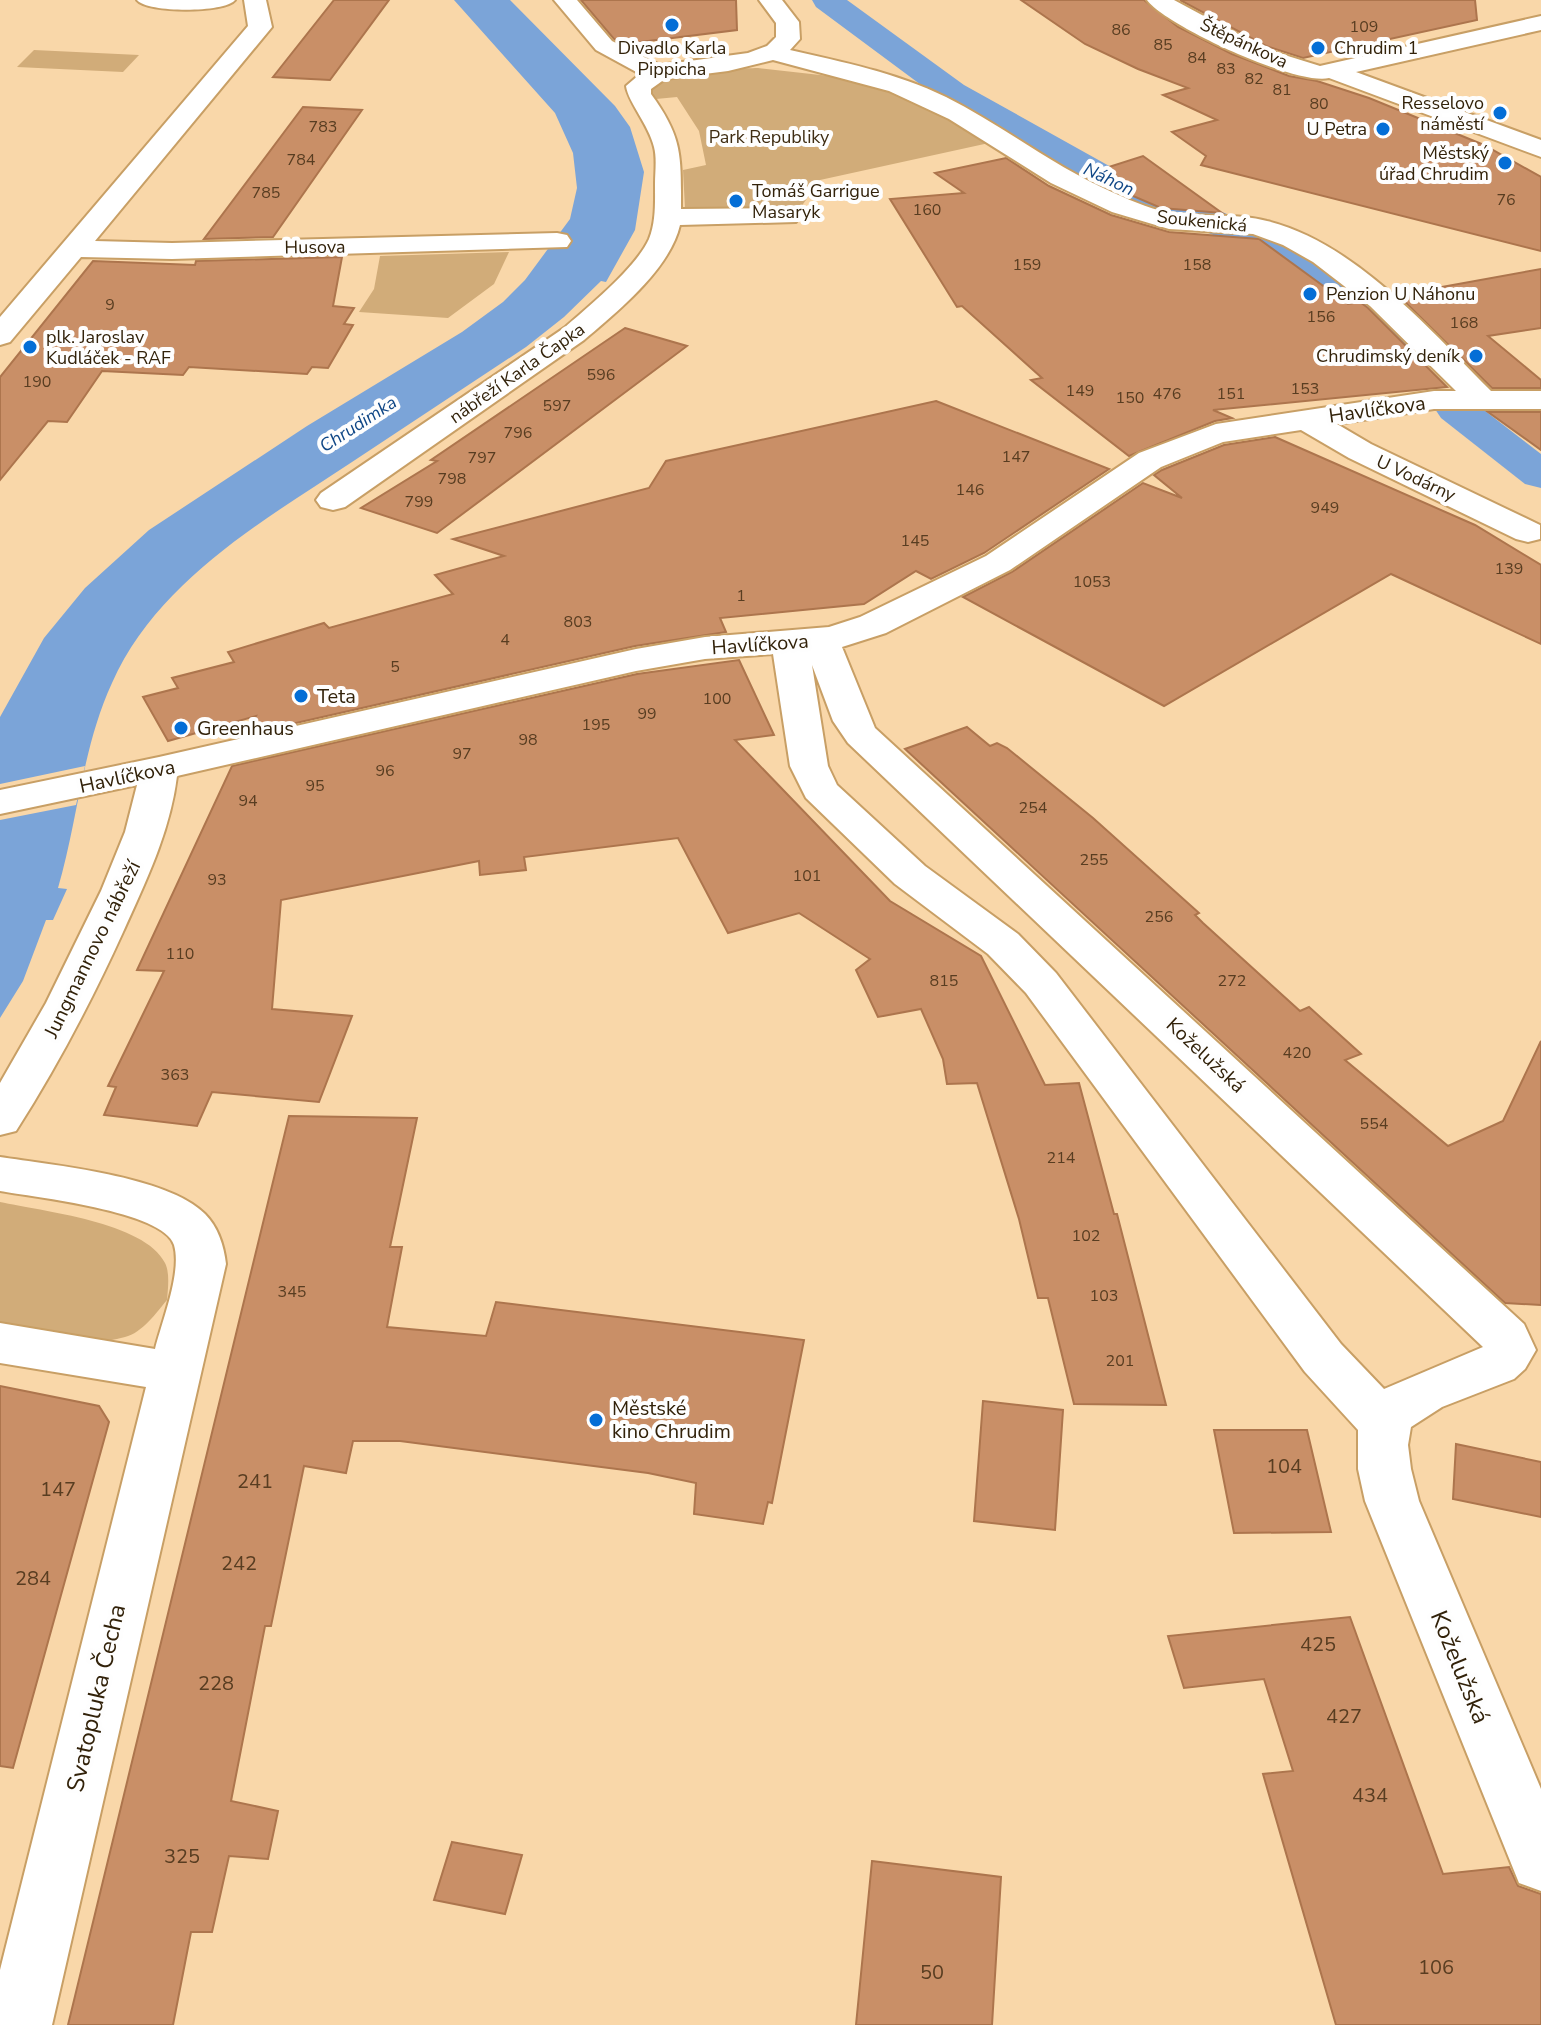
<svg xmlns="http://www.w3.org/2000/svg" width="1541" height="2025" font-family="'Nunito Sans',sans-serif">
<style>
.green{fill:#d1ac79}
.water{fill:#7ba4d8}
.pier{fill:#f9d7a9}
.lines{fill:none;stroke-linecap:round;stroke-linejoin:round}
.canal{fill:#7ba4d8;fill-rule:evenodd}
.building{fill:#c98f67;stroke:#ad754d;stroke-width:2}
.minor-casing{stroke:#c89f65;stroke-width:4}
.minor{fill:#fff;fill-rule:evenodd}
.poi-dot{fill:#046ed6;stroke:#fefefe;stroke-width:3}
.labels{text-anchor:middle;stroke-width:8;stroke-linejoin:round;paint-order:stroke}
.number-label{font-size:16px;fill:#583d21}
.far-street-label{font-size:18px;fill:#32220a;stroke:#fefefe}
.far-poi-label{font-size:18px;fill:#32220a;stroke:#fefefe;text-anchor:start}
.far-park-label{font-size:18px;fill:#3f2d13;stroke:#fefefe}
.far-water-label{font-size:18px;font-style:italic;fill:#104786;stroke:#fefefe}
.street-label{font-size:20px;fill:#32220a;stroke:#fefefe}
.poi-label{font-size:20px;fill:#32220a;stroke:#fefefe;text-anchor:start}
.near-number-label{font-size:20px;fill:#583d21}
.near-street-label{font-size:24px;fill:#32220a;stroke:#fefefe}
</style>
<rect width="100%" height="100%" fill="#f9d7a9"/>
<g class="green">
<polygon points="34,50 139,55 123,72 17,67"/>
<path d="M758 68 856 79 916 101 989 143 820 180 801 207 780 210 685 208 683 170 706 165 699 131 677 97 656 99 650 94C665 67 729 69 758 68Z"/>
<polygon points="509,252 494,284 448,318 359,312 374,289 380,256"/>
<path d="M0 1202C41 1211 145 1222 165 1263 170 1273 168 1288 167 1300 157 1312 142 1333 125 1337 85 1349 40 1334 0 1326Z"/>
</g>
<path class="water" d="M454 0H510L615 106 630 127 644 172 635 230 606 282 601 281 564 317 526 347C467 386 408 425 349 464 261 522 157 582 112 683 82 748 78 820 58 888L67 889 53 920H46L23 981 0 1018V717L44 638 85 588 149 530 307 426 462 332 503 302 525 280 570 219 577 188 573 153 555 113Z"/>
<polygon class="pier" points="85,766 76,805 0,820 0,784"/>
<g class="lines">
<g class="canal">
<polygon points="812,0 847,0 964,85 1111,167 1264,229 1313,254 1373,295 1418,340 1412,349 1398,352 1384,349 1345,311 1285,270 1238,245 1085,183 940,99 816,7"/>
<polygon points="1456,396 1471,400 1541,454 1541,488 1525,484 1441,418 1435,409 1441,400"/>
</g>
</g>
<g class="building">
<polygon points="334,0 389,0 330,80 273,77"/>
<polygon points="581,0 736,0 737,30 624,44 614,39"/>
<polygon points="1021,0 1144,0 1178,27 1232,54 1289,76 1317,81 1369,98 1484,145 1541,177 1541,251 1201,165 1206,156 1172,132 1217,120 1163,95 1188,88 1138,69 1085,44"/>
<polygon points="1180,0 1475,0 1477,20 1303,58 1266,46"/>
<polygon points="303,107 362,110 273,237 204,239"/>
<polygon points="1143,156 1222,213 1161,208 1084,175"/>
<polygon points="1006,158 1049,186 1111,215 1169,232 1259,239 1348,304 1360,302 1368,308 1447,387 1213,410 1232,418 1215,421 1129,456 1031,380 1042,378 962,306 957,307 890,199 964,193 935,173"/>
<polygon points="342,257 333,306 354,308 344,324 353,325 328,368 312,367 307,374 189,367 183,375 102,371 67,422 48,421 0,480 0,377 93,261 195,265 196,261"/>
<polygon points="1541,269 1541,328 1488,336 1541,380 1541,388 1492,388 1398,295"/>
<polygon points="625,328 687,346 437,533 361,508 437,461 431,460"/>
<polygon points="936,401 1109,469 984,553 931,579 916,571 864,604 720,618 726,632 635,646 247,734 256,716 168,741 143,697 178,688 172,678 234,662 228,652 324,623 329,628 453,594 435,575 504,556 453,539 649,488 666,461"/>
<polygon points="1488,412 1541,412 1541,450"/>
<polygon points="1275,437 1475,525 1541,565 1541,644 1391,574 1164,706 963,597 1012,572 1143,483 1182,498 1154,475 1162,470 1224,445"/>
<polygon points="739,660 774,735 735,740 890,901 981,956 1045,1085 1079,1083 1114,1214 1117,1214 1166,1405 1074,1404 1048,1298 1038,1298 1019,1219 977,1083 947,1084 943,1059 921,1009 878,1017 856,970 870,959 799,913 728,933 678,838 524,857 526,870 480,875 479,861 281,900 272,1009 352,1016 319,1102 212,1092 197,1126 104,1115 116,1087 108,1086 164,971 137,970 232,766 637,674"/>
<polygon points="967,727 990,746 997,743 1007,748 1093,818 1199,913 1195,915 1203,923 1300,1011 1309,1007 1361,1054 1345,1060 1448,1146 1503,1121 1541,1041 1541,1305 1505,1303 905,749"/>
<polygon points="289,1116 417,1118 390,1247 402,1247 387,1327 486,1336 496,1302 804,1340 772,1503 768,1502 763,1524 694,1514 696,1483 648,1473 400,1441 353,1441 346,1473 304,1466 271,1626 265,1626 231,1801 278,1811 268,1859 229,1856 212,1932 191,1932 173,2025 68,2025"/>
<polygon points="0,1386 99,1406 109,1422 13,1768 0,1766"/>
<polygon points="983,1401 1063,1410 1055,1530 974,1521"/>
<polygon points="1214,1430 1307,1430 1331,1532 1234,1533"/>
<polygon points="1456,1444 1541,1462 1541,1517 1453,1499"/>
<polygon points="1350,1617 1443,1874 1509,1867 1518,1886 1541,1894 1541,2025 1336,2025 1263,1774 1293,1771 1264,1679 1184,1688 1168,1636"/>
<polygon points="452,1842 522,1855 505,1914 434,1900"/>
<polygon points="872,1861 1001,1877 992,2025 856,2025"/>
</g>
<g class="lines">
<defs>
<g id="minor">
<path d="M137 0H235C225 13 147 13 137 0Z"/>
<polygon points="244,0 266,0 272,27 95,241 172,243 557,233 567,235 571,241 567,247 172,259 81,257 10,342 0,345 0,317 248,26"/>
<path d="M554 0H577L612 41 660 65 748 53 767 46 776 37V23L759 0H782L799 22 800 39 790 50C843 62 897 73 946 97 1004 126 1054 167 1114 193 1134 202 1155 211 1177 214 1207 217 1237 213 1267 221 1354 242 1430 330 1491 391H1541V409H1434L1337 424 1371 444 1540 525V539L1528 542 1516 539 1349 458 1301 430 1223 442 1161 467 1010 570 886 633 842 647 875 728 1524 1324 1536 1350 1525 1369 1514 1379 1442 1407 1411 1427 1408 1445 1411 1469 1419 1501 1541 1789V1891L1519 1883 1365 1501 1358 1469V1430L1305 1372 1026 993 988 954 895 884 806 798 790 766 773 654 705 659 636 671 177 776C170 832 146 881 123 932 92 1000 57 1067 16 1131L0 1135V1083L46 1003 101 891 125 832 137 785 0 814V790L159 757 636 649 705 637 829 627 860 617 986 556 1139 453 1216 424 1434 391H1456L1370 306 1313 262 1283 245 1253 234 1169 229 1112 212 1051 183 949 119 889 91 773 60 728 71 665 79 651 89V94C683 138 681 156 681 209L786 208 796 210 800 216 796 222 680 225C670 269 617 312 584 340L345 507 333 510 321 507 316 500 321 493 564 328C588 307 636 268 649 239 656 222 655 202 655 184 655 172 657 158 654 147 649 125 628 102 626 86L640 74 596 50ZM812 665 833 721 848 743 1483 1347 1384 1389 1341 1344 1056 973 1018 934 925 866 837 785 828 766Z"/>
<path d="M1147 0H1174L1265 49 1320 66 1541 16V30L1356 72 1541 140V157L1329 78C1297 86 1166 26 1147 0Z"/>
<path d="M0 1157C52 1165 168 1176 205 1214 218 1227 224 1246 226 1264L52 2025H0V1970L146 1387 0 1363V1323L155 1349C162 1321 182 1272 174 1245 164 1211 33 1197 0 1191Z"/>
</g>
</defs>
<use href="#minor" class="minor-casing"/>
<use href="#minor" class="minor"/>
</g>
<g class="poi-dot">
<circle cx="672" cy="25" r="8"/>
<circle cx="1318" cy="48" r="8"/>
<circle cx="1500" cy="113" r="8"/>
<circle cx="1383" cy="129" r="8"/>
<circle cx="1505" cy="163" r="8"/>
<circle cx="736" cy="201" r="8"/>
<circle cx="1310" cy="294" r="8"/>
<circle cx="30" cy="347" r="8"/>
<circle cx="1476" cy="356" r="8"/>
<circle cx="301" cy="696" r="8"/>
<circle cx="181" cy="728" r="8"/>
<circle cx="596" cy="1420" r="8"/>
</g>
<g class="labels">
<g class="number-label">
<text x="1364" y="32">109</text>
<text x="1121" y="35">86</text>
<text x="1163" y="50">85</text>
<text x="1197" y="63">84</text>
<text x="1226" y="74">83</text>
<text x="1254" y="84">82</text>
<text x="1282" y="95">81</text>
<text x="1319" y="109">80</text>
<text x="323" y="132">783</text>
<text x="301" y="165">784</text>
<text x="266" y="198">785</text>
<text x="1506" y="205">76</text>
<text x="927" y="215">160</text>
<text x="1027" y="270">159</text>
<text x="1197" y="270">158</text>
<text x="110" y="310">9</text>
<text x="1321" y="322">156</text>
<text x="1464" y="328">168</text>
<text x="601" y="380">596</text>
<text x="37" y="387">190</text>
<text x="1305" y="394">153</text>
<text x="1080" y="396">149</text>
<text x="1167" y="399">476</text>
<text x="1231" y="399">151</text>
<text x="1130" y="403">150</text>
<text x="557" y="411">597</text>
<text x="518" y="438">796</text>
<text x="1016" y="462">147</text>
<text x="482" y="463">797</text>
<text x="452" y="484">798</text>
<text x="970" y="495">146</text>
<text x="419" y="507">799</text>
<text x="1325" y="513">949</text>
<text x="915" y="546">145</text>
<text x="1509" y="574">139</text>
<text x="1092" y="587">1053</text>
<text x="741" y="601">1</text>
<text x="578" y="627">803</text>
<text x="505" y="645">4</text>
<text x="395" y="672">5</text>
<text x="717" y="704">100</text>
<text x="647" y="719">99</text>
<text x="596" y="730">195</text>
<text x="528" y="745">98</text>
<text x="462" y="759">97</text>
<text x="385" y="776">96</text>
<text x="315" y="791">95</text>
<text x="248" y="806">94</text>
<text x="1033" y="813">254</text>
<text x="1094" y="865">255</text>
<text x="807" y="881">101</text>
<text x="217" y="885">93</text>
<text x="1159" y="922">256</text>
<text x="180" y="959">110</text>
<text x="944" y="986">815</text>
<text x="1232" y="986">272</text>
<text x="1297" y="1058">420</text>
<text x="175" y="1080">363</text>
<text x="1374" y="1129">554</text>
<text x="1061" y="1163">214</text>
<text x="1086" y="1241">102</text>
<text x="292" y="1297">345</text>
<text x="1104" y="1301">103</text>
<text x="1120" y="1366">201</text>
</g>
<g class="far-street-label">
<text transform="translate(1244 43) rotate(25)" y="6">Štěpánkova</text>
<text transform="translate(1202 221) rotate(6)" y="6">Soukenická</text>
<text transform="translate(315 247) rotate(-1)" y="6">Husova</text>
<text transform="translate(517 373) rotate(-35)" y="6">nábřeží Karla Čapka</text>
<text transform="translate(1416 478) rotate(25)" y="6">U Vodárny</text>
</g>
<g class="far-poi-label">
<text x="672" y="54" text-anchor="middle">Divadlo Karla<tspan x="672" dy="21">Pippicha</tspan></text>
<text x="1334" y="54">Chrudim 1</text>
<text x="1484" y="109" text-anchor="end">Resselovo<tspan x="1484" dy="21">náměstí</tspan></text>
<text x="1367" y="135" text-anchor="end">U Petra</text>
<text x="1489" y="159" text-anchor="end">Městský<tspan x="1489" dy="21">úřad Chrudim</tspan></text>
<text x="752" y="197">Tomáš Garrigue<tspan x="752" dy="21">Masaryk</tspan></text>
<text x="1326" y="300">Penzion U Náhonu</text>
<text x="46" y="343">plk. Jaroslav<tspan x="46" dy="21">Kudláček - RAF</tspan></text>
<text x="1460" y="362" text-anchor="end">Chrudimský deník</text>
</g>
<g class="far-park-label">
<text x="769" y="143">Park Republiky</text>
</g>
<g class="far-water-label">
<text transform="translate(1109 179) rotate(25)" y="6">Náhon</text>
<text transform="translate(358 424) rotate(-33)" y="6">Chrudimka</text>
</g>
<g class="street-label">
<text transform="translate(1377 409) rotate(-8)" y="7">Havlíčkova</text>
<text transform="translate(760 644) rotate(-4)" y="7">Havlíčkova</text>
<text transform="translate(127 776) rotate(-12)" y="7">Havlíčkova</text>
<text transform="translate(92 949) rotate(-64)" y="7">Jungmannovo nábřeží</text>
<text transform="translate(1206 1055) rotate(43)" y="7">Koželužská</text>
</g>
<g class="poi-label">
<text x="317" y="703">Teta</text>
<text x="197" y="735">Greenhaus</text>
<text x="612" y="1415">Městské<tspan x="612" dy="23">kino Chrudim</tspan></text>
</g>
<g class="near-number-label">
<text x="1284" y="1473">104</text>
<text x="255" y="1488">241</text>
<text x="58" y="1496">147</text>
<text x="239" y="1570">242</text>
<text x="33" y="1585">284</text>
<text x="1318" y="1651">425</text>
<text x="216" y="1690">228</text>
<text x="1344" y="1723">427</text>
<text x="1370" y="1802">434</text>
<text x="182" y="1863">325</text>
<text x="1436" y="1974">106</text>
<text x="932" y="1979">50</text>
</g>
<g class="near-street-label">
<text transform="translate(1460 1667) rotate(68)" y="8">Koželužská</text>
<text transform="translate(96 1698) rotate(-77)" y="8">Svatopluka Čecha</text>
</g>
</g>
</svg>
